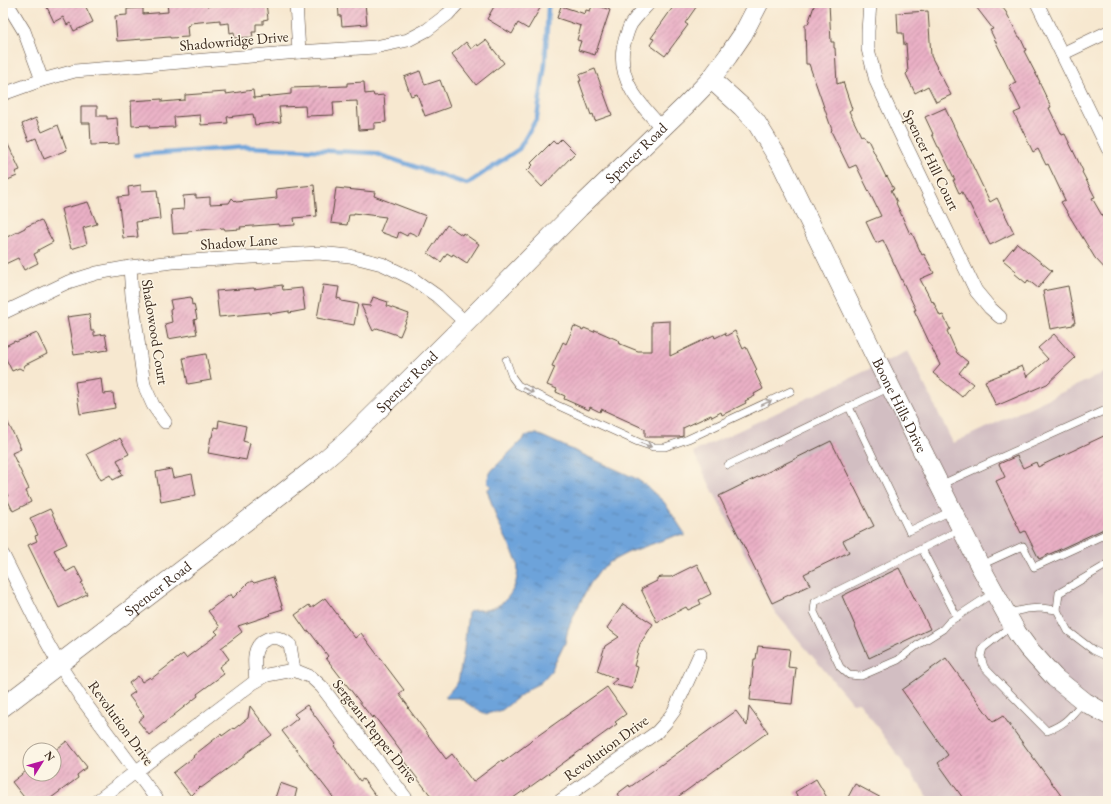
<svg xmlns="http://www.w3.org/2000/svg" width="1111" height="804" font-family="'EB Garamond',serif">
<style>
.industrial{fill:#d2bec2}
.water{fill:url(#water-ripples);stroke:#54667c}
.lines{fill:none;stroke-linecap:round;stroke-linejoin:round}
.stream{stroke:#6da3da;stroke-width:4.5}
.building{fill:url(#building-hatch)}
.lane-casing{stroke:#574639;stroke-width:8}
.street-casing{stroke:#574639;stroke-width:14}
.secondary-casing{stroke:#574639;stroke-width:20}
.lane{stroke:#fff;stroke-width:7}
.street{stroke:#fff;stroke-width:13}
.secondary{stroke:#fff;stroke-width:19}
.oneway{stroke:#a79f9a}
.labels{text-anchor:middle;stroke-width:3;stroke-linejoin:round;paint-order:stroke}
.street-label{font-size:15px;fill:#3b2a1e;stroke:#fcf5e5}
</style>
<defs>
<pattern id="water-ripples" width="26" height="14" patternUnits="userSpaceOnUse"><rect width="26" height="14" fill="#6da3da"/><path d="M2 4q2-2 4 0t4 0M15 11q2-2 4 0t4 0" fill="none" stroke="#5b85b0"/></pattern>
<pattern id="building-hatch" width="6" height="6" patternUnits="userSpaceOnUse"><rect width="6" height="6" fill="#eab0c6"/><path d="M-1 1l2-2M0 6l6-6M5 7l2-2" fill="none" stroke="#bf8fa0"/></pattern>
</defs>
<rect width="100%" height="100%" fill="#fcf5e5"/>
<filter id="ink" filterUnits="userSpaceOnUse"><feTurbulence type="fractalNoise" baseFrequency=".025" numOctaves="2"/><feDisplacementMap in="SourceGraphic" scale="8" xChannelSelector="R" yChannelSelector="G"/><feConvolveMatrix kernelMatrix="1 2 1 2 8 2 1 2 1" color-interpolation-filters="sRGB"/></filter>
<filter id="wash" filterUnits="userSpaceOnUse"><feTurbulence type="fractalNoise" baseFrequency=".012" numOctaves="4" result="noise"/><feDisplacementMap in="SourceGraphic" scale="16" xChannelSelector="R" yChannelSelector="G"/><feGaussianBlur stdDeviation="0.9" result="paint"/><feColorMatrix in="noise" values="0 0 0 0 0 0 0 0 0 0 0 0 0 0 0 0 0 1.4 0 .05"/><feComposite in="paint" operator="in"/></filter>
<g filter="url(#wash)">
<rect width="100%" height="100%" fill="#f7e8d0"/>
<polygon class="industrial" points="908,351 953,443 1108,371 1108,801 931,801 859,702 852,703 774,611 693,452"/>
<path class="water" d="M531 434H536L544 437 635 478 644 484 664 502 683 531 685 536 677 535 627 553 610 562 599 571 590 584 576 611 568 629 565 643 551 671 540 683 530 688 502 710 486 714 474 708 461 699 458 698H446V696L458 682 464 650 468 613C473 608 479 611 485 610 508 607 521 583 517 561L498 522 487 490 491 486 488 484C487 478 489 474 493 469L526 436Z"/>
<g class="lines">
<polyline class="stream" points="136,155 247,147 374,153 467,184 519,149 537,118 545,64 548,8 550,3"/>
</g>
<g id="blocks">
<g class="building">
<polygon points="45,3 84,3 93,22 74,31 70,23 67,25 63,17 54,22"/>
<polygon points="167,3 206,3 207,6 248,3 266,3 268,19 263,20 263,24 256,24 256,32 252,32 253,37 235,38 234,32 230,33 229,23 220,24 220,20 190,23 190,25 187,26 188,37 170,38 170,37 117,41 115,16 127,15 127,9 143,8 143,14 168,12"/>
<polygon points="338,3 365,3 367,24 342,26 341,16 339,16"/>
<polygon points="496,3 543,3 528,29 518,23 512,34 487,19"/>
<polygon points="676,3 699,3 685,23 688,25 665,56 650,45 654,39 651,38"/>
<polygon points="815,3 829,3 831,42 834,42 834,48 835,48 837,84 843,82 852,109 849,111 861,136 863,135 866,141 868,140 886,177 887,176 894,189 891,190 897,202 896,203 910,234 912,233 922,255 924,254 934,273 920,279 932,302 933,301 940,316 943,315 950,329 947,331 957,353 968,362 959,373 973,384 962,397 933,373 940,365 914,310 916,310 883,240 876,243 866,222 881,216 856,165 849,168 831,131 832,130 809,64 806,64 805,24 808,24"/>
<polygon points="973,3 999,3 1006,12 1019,37 1020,37 1026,50 1024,51 1040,82 1039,82 1051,107 1049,108 1062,135 1065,134 1083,171 1082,172 1095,197 1092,198 1108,226 1108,272 1095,258 1061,202 1065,200 1048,164 1046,165 1038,149 1033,152 1014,113 1021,110 1009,86 1016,83 990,30 993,29"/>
<polygon points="593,4 610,10 595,55 578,50 581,41 577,40 581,26 557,18 561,6 585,14 586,10 590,11"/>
<polygon points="928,11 931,56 951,95 936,102 928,86 915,93 906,74 908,72 906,44 904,45 903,33 898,33 897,13"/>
<polygon points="486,40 504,63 476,85 452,54 466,42 471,49 477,44 478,46"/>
<polygon points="595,69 612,115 595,121 593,114 591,115 579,81 581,81 579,75"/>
<polygon points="420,71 425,85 440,80 450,107 425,116 417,94 411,96 404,77"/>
<polygon points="364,82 365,94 373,93 374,96 384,95 386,122 374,123 374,129 359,130 357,101 333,102 334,115 306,116 305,106 279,107 281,122 255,125 253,114 227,117 228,123 201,125 200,115 174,117 175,127 149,128 149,125 132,126 131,101 162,99 162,102 185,100 185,95 226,92 226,94 253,90 254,98 291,94 291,88 347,86 347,83"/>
<polygon points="81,106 97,106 97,116 107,116 107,119 117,118 119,144 91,145 90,123 81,123"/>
<polygon points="945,108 990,202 997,198 1014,233 990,245 969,203 968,204 962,192 959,193 953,180 955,180 939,147 938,147 932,134 933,134 925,117"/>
<polygon points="36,118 42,132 58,125 67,150 44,159 36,138 29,141 22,124"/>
<polygon points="3,134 20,170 15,172 17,176 3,182"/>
<polygon points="561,139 575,153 542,187 527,171 533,165 531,163 553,141 556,144"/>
<polygon points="141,185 141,191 157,190 160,219 136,222 138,237 123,238 118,197 129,196 128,187"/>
<polygon points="314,185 317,216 294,218 295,225 279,226 279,224 240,227 241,229 225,230 224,228 188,231 188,233 173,234 171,210 184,209 183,196 196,195 196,198 210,197 210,204 229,203 232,198 236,202 277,198 276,189"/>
<polygon points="336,188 375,192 374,196 426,216 418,236 409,232 407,236 399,232 397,238 380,232 386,217 354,213 354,215 349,215 347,225 331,223"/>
<polygon points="88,202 97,224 83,228 87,244 71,249 61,209"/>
<polygon points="41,220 53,242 38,250 38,252 34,254 38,263 24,270 18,258 3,265 3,239 25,228 25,227"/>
<polygon points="447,225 462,235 463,233 479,244 467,263 453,254 452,256 447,253 441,262 428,253"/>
<polygon points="1017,243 1052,271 1038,288 1028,280 1026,283 1014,273 1016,271 1003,260"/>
<polygon points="282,285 283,290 302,288 305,310 289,313 289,311 270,314 270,312 219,317 216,291 254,288 254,289"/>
<polygon points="323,285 339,287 337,298 341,299 341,301 358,304 354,325 317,318"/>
<polygon points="1068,286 1075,323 1073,323 1073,325 1050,329 1043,291"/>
<polygon points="191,297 192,305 194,304 197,319 194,320 197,334 168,339 165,324 172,322 170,310 172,309 170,300"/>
<polygon points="373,297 388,302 387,306 409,314 400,336 377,328 373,331 361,305 370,306"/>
<polygon points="89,314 91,331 94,331 94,336 105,334 108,350 74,355 67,317"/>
<polygon points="670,321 670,356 714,335 715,338 725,333 726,336 735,331 743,349 746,347 757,370 755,372 763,389 754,394 755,396 745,401 746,403 722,415 721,412 712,417 711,415 683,428 683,436 679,437 645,437 645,429 601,409 600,412 590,407 589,410 564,399 565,396 556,392 557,389 547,385 555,367 552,366 563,342 566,344 574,326 583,330 584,328 594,332 595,330 620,341 618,343 638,351 652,351 652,322"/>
<polygon points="37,333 47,354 25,365 23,370 19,368 12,371 3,353 3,347 15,341 16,342"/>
<polygon points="1054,334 1075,358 1047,384 996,406 985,381 1022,366 1027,377 1048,359 1038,348"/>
<polygon points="206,354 211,380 188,384 183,358"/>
<polygon points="101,378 103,394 113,393 115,408 80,414 75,382"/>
<polygon points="3,413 21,449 12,453 29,489 26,491 31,502 13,511 6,497 8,496 3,486"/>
<polygon points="219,420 246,426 243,441 250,443 246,460 208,453 211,437 212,437 214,427 218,428"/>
<polygon points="1108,434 1108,527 1039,559 1025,531 1021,533 996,481 1005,477 999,464 1017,456 1023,468 1036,462 1038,467"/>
<polygon points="120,438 129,454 117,460 122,470 120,470 123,475 113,480 110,475 101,480 87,454 115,440 116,441"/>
<polygon points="831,441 874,526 843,541 849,552 804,574 810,585 772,603 719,496"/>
<polygon points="171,469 173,478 192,474 196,495 161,502 156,472"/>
<polygon points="50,509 67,544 54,550 66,572 75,567 83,582 81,583 87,594 59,608 28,545 37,541 35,536 38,535 30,518"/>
<polygon points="697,564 711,594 699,600 701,604 688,610 686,607 657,622 641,589 657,581 657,578 662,577 671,577"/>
<polygon points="899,568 930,629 869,658 842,596"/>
<polygon points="273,577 283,609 270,613 271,615 238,626 242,632 221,648 229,659 219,667 224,674 197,694 198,696 149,735 138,721 144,716 129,696 135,692 129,683 138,676 142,682 150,677 151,679 183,654 186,658 218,634 215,631 220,627 208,611 231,594 233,598 248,583 252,581 254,583"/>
<polygon points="325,598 355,638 361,633 404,690 399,694 409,707 408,708 446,759 452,754 473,782 502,760 503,762 529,743 535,737 536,737 607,687 626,714 615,722 617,724 523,792 523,791 509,801 435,801 399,755 402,753 393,741 374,716 372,718 326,658 328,656 309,631 307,632 295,615 309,605 311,608"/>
<polygon points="623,604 653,624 640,644 634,666 638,667 632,689 611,684 617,679 597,671 605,646 619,637 607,628"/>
<polygon points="758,646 790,649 788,667 796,668 792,704 750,700 754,659 756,659"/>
<polygon points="946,658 993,722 1003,716 1065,801 965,801 938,763 948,755 902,690"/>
<polygon points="307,705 336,744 334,746 360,781 363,779 379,801 336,801 282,731 298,718 294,714"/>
<polygon points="250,706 272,735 245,754 245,756 241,759 201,788 200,787 191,796 173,773 194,757 193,756 221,734 222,736 233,728 234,729 248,718"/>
<polygon points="749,706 768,732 672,801 622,801 617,794 629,785 630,787 736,711 747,726"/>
<polygon points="67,741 87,767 77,775 78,778 47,801 27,801 12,782 30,768 30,774 54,774 54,751"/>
<polygon points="816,779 829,801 800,801 795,792"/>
<polygon points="280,783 297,789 294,801 274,801"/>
<polygon points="855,784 887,801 846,801"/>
</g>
</g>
</g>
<g filter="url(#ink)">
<use href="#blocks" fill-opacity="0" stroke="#574639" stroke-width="1"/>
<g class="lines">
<defs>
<g id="lane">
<polyline points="506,360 512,377 518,385 559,406 638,442 653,447 665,447 688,439 791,391"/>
<polyline points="849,407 909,531 951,511"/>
<polyline points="728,465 890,387"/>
<polyline points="940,485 1108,409"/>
<polyline points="961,529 815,602 814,612 840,667 849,675 861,676 898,660 919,644 943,629 949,622 993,593"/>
<polyline points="922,549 957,617"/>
<polyline points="1108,564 1059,593 1057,610 1068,631 1093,650 1108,657"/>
<polyline points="981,565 1023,546 1034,567 1108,533"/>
<polyline points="1008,613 1027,609 1041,608 1057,610"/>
<path d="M1012 625 983 648 981 656 984 667 1047 731C1066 724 1070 717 1083 702"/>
</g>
<g id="street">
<polyline points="7,3 24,31 42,80"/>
<polyline points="296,3 299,52"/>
<path d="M649 3C643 10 636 17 631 24 627 31 625 40 623 48 618 82 641 105 662 128"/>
<polyline points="870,3 868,31 868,49 876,81 898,129 976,291 990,308 1000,317"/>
<polyline points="1037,3 1108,149"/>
<polyline points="1062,54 1108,32"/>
<polyline points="3,94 42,80 75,71 299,52 375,47 408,40 427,30 448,14 458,3"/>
<polyline points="130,267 132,296 144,385 153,405 165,422"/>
<polyline points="3,313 68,282 97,273 130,267 173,262 318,253 350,256 382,264 413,279 437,296 466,323"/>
<polyline points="3,555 44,637 59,664 82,699 158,801"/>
<path d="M256 681C255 666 250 646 267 639 276 635 283 639 290 645L294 670"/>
<polyline points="97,801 253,683 267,675 294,670 311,677 322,687 408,801"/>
<polyline points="560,801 657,732 666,722 674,711 700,654"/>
</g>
<g id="secondary">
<path id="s1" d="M711 79 742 107 756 122 781 163 873 352 980 566 1017 633 1028 648 1055 678 1085 702 1108 715"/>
<path id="s2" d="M3 707 266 506 320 464 349 439 466 323 579 208 685 106 711 79 728 56 743 34 759 3"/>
</g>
</defs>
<use href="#lane" class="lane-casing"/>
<use href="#street" class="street-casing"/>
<use href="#secondary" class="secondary-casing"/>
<use href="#lane" class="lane"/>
<use href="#street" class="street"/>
<use href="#secondary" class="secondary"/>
</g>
<defs><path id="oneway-shaft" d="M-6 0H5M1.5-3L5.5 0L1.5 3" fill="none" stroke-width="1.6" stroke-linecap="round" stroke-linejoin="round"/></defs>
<g class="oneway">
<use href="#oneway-shaft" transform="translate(528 390) rotate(26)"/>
<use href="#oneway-shaft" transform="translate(766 403) rotate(-25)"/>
<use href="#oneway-shaft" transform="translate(646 445) rotate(19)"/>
</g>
</g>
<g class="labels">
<g class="street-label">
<text transform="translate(234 41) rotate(-5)" y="5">Shadowridge Drive</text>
<text dy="5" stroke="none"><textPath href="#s2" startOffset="843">Spencer Road</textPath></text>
<text transform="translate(931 160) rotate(64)" y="5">Spencer Hill Court</text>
<text transform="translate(239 242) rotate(-4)" y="5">Shadow Lane</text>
<text transform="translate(155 332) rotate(81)" y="5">Shadowood Court</text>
<text dy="5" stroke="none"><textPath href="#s2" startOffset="519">Spencer Road</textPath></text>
<text dy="5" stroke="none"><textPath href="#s1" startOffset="380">Boone Hills Drive</textPath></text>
<text dy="5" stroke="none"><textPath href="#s2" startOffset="195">Spencer Road</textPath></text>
<text transform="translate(121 723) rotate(54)" y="5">Revolution Drive</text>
<text transform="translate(375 731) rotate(52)" y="5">Sergeant Pepper Drive</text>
<text transform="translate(606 748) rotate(-36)" y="5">Revolution Drive</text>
</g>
</g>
<rect width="1111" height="804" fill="none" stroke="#fcf5e5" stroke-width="16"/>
<g transform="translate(42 762) rotate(53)"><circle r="19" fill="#fcf5e5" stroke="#afa495"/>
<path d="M0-3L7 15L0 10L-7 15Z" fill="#b5179e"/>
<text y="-6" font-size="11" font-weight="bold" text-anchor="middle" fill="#3b2a1e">N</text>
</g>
</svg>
